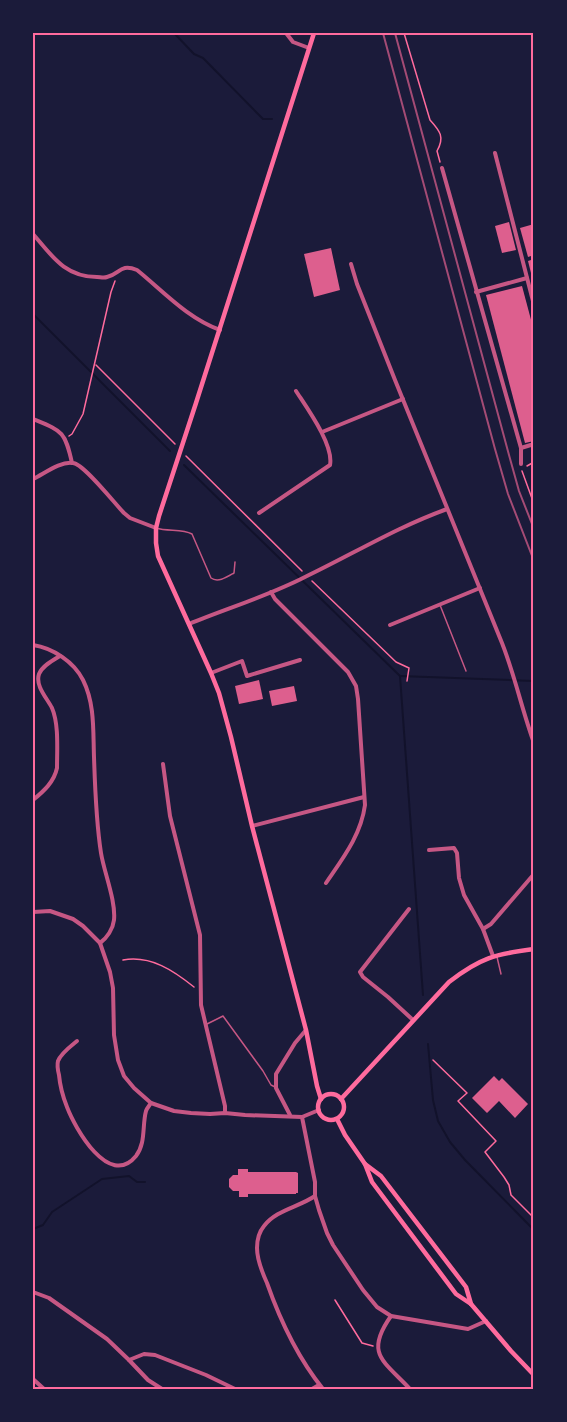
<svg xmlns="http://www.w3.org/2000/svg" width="567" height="1422" font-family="Commissioner,sans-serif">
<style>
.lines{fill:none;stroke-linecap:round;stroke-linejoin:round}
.stream{stroke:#12122b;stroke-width:2}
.building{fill:#dd5f8e}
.path{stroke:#ff6b9d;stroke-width:1.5}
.service{stroke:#c65784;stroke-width:1.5}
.minor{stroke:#c65784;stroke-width:4}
.secondary{stroke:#ff6b9d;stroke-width:4.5}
.rail{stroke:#a44b75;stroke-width:2}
.neatline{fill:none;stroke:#ff6b9d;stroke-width:2}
</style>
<rect width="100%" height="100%" fill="#1b1b3a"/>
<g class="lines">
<g class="stream">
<polyline points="174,33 194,54 203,58 263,119 272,119"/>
<polyline points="33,314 170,451"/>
<polyline points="184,465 400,676 423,995"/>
<polyline points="400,676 534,681"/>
<polyline points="428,1044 433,1100 438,1121 450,1142 465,1160 534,1230"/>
<polyline points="33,1229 43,1225 52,1212 102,1179 129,1176 137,1182 145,1182"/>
</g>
</g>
<g class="building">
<polygon points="509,222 516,250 502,253 495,226"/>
<polygon points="534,224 534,255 528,257 520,228"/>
<polygon points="331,248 340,290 314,297 304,254"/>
<polygon points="534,259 534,281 533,281 528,261"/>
<polygon points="522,286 534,331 534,441 525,443 486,295"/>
<polygon points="259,680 263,699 239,704 235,686"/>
<polygon points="294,686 297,701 272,706 269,691"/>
<polygon points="494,1076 499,1081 502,1078 528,1104 515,1118 499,1101 487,1113 472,1098"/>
<polygon points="238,1169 248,1169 248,1172 296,1172 298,1173 298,1193 296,1193 296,1194 248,1194 248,1197 239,1197 239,1191 233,1191 229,1187 229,1179 233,1175 238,1175"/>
</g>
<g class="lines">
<g class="path">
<path d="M404 33 430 120C440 131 445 137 437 151L440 162"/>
<polyline points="96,365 175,444"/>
<polyline points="69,436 72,434 83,414 111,292 115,281"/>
<polyline points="186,456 302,571"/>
<polyline points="527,466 534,462"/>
<polyline points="522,471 534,504"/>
<polyline points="312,581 396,662 409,668 407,681"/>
<path d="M123 960C151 955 174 971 194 987"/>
<polyline points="433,1060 467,1093 458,1101 496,1141 485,1152 504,1177 509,1185 511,1195 534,1218"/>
<polyline points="335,1300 362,1343 373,1346"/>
</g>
<g class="service">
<path d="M156 528C168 532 182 528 192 534L211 578C218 583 227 577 234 573L235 562"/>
<polyline points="440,605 466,671"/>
<polyline points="497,957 501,974"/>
<polyline points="207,1024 223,1016 263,1071 271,1085 275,1087"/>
</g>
<g class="minor">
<polyline points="286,33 293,42 309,48"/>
<polyline points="495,153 534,305"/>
<polyline points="442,168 521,448 521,464"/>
<path d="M33 234C52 256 65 277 97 277 100 277 104 278 107 277 120 274 120 263 137 270 163 291 187 318 220 330"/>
<path d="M351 264 357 284 395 380 502 643C515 676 522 710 534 743"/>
<polyline points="476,292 527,278"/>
<path d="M33 419C62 431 65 431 72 463"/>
<polyline points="322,432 403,399"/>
<polyline points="521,448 534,444"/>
<path d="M33 479C44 474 60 461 73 463 84 464 115 504 124 513L130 518 156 528"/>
<path d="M259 513 330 465C334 445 307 408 296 391"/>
<path d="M271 592 275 599 348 672 356 686 358 699 365 805C361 835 343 858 326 883"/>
<path d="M189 624C228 608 268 596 305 577 353 554 397 527 447 509"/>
<polyline points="390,625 480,588"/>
<path d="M33 645C53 648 74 662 83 680 95 704 93 731 94 757 95 789 96 821 101 853 104 872 116 901 114 920 113 929 107 938 100 943"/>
<polyline points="211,673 242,661 247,676 300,660"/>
<polyline points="163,764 170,816 200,935 201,1005 225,1106 225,1113"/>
<path d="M33 800C44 791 54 782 57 768 57 750 59 724 52 708 47 698 35 686 39 674 42 666 53 660 60 656"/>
<polyline points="252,826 364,797"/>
<polyline points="429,850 454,848 457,853 459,878 464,895 483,929 493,956"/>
<polyline points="409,909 360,972 363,977 388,997 413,1020"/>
<polyline points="33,912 50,911 73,919 83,926 100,943 110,972 113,988 114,1035 118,1060 124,1076 134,1088 151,1103 174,1111 191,1113 210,1114 225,1113 245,1115 302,1117 319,1110"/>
<polyline points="483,929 491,924 534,874"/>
<path d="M77 1041C71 1046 61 1053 58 1061 57 1065 58 1071 59 1075 60 1086 63 1097 67 1107 75 1128 109 1189 136 1156 146 1143 142 1126 146 1111 147 1108 149 1106 151 1103"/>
<polyline points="290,1115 276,1088 276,1074 295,1043 306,1030"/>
<polyline points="302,1117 315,1182 315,1196 319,1210 327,1233 333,1245 363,1290 377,1307 391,1316 468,1329 486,1321"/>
<path d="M315 1196C299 1207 276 1210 264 1226 259 1232 257 1240 257 1248 257 1260 262 1272 267 1283 280 1320 298 1358 323 1389"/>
<polyline points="33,1292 49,1298 107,1339 129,1360 148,1380 162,1389"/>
<path d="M391 1316C364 1354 384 1361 410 1389"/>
<polyline points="129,1360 144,1354 155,1355 206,1375 235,1389"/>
<polyline points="33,1379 44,1389"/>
<polyline points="312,1389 319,1385"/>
</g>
<g class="secondary">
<polyline points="314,33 196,403 159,516 156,528 156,543 158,556 211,673 219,693 231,737 252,826 306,1030 317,1086 321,1099"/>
<circle cx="331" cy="1107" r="13"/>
<path d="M341 1099 449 982C480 958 495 954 534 949"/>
<polyline points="337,1119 345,1135 365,1164 372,1182 456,1294 471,1304 511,1351 534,1375"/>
<polyline points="365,1164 381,1176 466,1287 471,1304"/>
</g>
<g class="rail">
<polyline points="383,33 495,449 508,494 534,561"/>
<polyline points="395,33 509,455 519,491 534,529"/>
</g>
</g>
<rect width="567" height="1422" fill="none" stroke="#1b1b3a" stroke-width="69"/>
<rect x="34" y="34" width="498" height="1354" class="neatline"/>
</svg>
